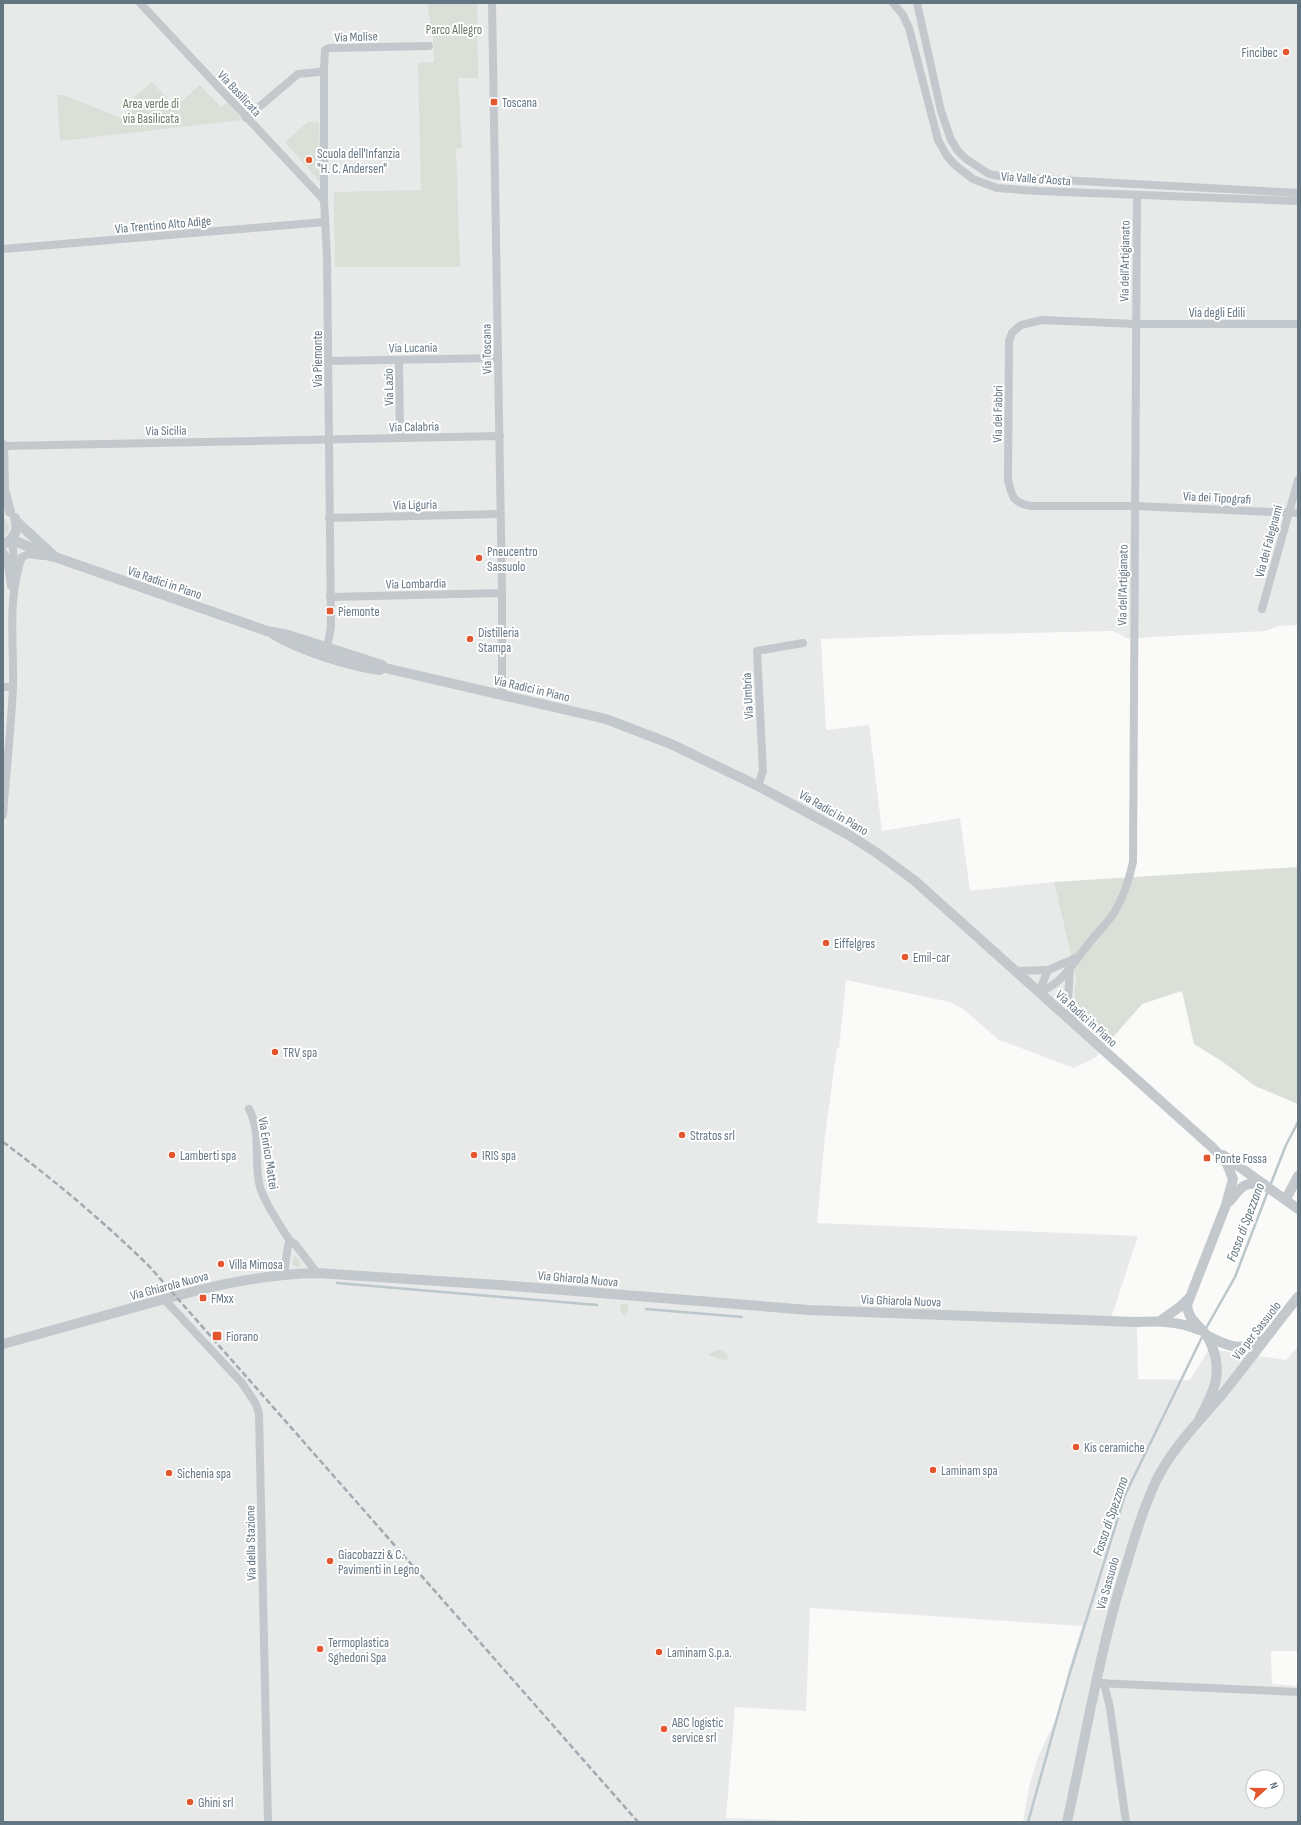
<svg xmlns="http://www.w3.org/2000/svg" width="1301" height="1825" font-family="'Sofia Sans Condensed',sans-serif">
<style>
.built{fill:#e8e9e9;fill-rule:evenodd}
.green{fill:#dadfd7}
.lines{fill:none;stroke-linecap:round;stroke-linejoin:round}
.stream{stroke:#bbc7cb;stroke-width:2.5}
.minor{stroke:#c3c8cc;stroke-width:8}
.tertiary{stroke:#c3c8cc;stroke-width:10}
.rail{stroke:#a2aab0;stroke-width:2.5;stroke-dasharray:6 3;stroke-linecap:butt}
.poi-dot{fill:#e4572e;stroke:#fff;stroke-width:1.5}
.labels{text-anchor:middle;stroke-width:4;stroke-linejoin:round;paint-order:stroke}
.park-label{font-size:13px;fill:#687a64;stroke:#fff}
.street-label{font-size:13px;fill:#657683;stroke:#fff}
.poi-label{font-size:13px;fill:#657683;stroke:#fff;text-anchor:start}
.water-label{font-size:14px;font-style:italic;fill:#60757c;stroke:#fff}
</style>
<rect width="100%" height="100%" fill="#fafaf8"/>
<path class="built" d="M3 3H1298V625L1279 626 1265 631 1151 637 1129 639 1113 631 936 635 821 639 826 730 869 725 882 831 960 818 970 891 1054 882 1076 977 1074 994 1082 1020 1108 1043 1095 1058 1074 1068 999 1040 963 1009 950 1002 846 980 839 1048H837L825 1135 817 1223 1138 1236 1110 1321 1137 1323 1138 1379 1190 1380 1209 1349 1286 1360 1298 1347V1651H1271L1272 1684 1298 1686V1822H1023L1029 1787 1038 1757 1063 1704 1068 1672 1082 1626 810 1608 806 1711 735 1707 726 1818 841 1822H3ZM1253 1777H1277V1801H1253Z"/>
<g class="green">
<polygon points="427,3 477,3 478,78 458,78 462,148 456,149 460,267 335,267 334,192 421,190 418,63 434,62 433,35"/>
<polygon points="152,82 175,107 200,85 221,107 227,102 242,120 60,141 57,95 63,95 124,119 133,98"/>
<polygon points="309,121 319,123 321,183 285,142"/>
<path d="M3 518C11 523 11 532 3 537Z"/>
<polygon points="1298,867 1298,1104 1255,1086 1223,1062 1194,1044 1182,991 1142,1004 1108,1043 1082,1020 1074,994 1076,977 1054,882"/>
<polygon points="295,1255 301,1263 298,1268 293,1265 292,1262"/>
<polygon points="621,1304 628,1305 628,1312 625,1316 620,1311"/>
<path d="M716 1350C722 1350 726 1352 728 1357L726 1361 708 1355Z"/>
</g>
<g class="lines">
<g class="stream">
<polyline points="1270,1186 1286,1145 1298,1122"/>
<polyline points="337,1283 597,1305"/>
<polyline points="646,1309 742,1317"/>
<polyline points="1205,1330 1235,1277 1268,1191"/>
<polyline points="1028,1822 1068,1679 1125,1495 1203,1335"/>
</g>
<g class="minor">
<polyline points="140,3 324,200"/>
<polyline points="492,3 502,593 502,694"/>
<polyline points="893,3 903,15 909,28 938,140 947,156 955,165 973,179 997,188 1038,191 1298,201"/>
<polyline points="917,3 941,111 951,140 958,151 966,159 989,174 1005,177 1298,193"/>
<polyline points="324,69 324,200 327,257 331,627 327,648"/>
<polyline points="246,118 298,74 320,72 324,69 325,50 329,48 429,46"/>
<polyline points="3,249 325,222"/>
<path d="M1298 324H1135L1042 320 1021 325 1012 333 1009 341 1008 480C1012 497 1013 503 1031 506H1135L1298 513"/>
<polyline points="399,360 400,438"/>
<polyline points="329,361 498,358"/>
<polyline points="3,446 500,436"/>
<polyline points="329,518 500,514"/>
<polyline points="10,541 13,549 15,573"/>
<polyline points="3,552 7,558 11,586"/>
<polyline points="330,597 502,593"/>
<polyline points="1262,609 1298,480"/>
<polyline points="3,687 13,687"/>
<polyline points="758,786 763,771 757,651 803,643"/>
<path d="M3 815C6 772 11 730 13 687 14 643 7 598 22 557L29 554 42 556"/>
<polyline points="1070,968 1068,999 1074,1024"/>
<polyline points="1015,971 1048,970 1076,958"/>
<path d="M1039 992C1062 985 1076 959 1090 942 1098 932 1107 923 1114 913 1124 897 1129 880 1133 862L1137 196"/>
<polyline points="1039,992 1048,970"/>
<path d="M249 1109C262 1133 253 1162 260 1187 264 1202 281 1227 290 1241L295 1244 317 1273"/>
<polyline points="284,1274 288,1246 290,1241"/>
<polyline points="164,1299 242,1383 256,1404 259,1414 268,1822"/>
<polyline points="1097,1683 1298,1692"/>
<polyline points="1104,1683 1110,1708 1126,1822"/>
</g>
<g class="tertiary">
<polyline points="3,445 4,489 10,512"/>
<polyline points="16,521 55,557"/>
<path d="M11 540C26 543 43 557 55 557L267 631 288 635 382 665 385 668 606 719 671 744 758 786 849 835 877 853 915 881 1213 1148 1227 1164 1233 1179 1226 1205 1187 1305C1188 1318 1196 1323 1204 1332 1208 1337 1211 1343 1213 1349 1223 1376 1212 1394 1200 1418"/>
<path d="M3 544C14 540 19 530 15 518"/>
<path d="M273 634C299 650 349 666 380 670"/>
<polyline points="1223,1155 1298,1209"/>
<polyline points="1286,1199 1298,1176"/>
<path d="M1230 1201C1241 1186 1244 1182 1264 1184"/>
<polyline points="1160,1321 1181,1306 1188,1299"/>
<path d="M1208 1336C1229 1347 1241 1352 1263 1339"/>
<path d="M3 1344C46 1332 89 1320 132 1308 193 1291 253 1274 317 1273L513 1286 809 1310 1136 1322C1159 1321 1178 1321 1199 1330"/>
<path d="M1067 1822C1086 1736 1100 1647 1127 1563 1135 1535 1144 1507 1156 1481 1173 1446 1200 1421 1224 1392 1249 1361 1273 1328 1298 1297"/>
</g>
<path class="rail" d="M3 1142C54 1180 103 1221 149 1266L638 1822"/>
</g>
<g class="poi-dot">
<circle cx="1286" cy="52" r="4"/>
<rect x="490" y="98" width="8" height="8" rx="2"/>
<circle cx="309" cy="160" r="4"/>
<circle cx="479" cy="558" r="4"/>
<rect x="326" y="607" width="8" height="8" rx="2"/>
<circle cx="470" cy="639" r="4"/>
<circle cx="826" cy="943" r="4"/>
<circle cx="905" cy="957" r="4"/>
<circle cx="275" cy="1052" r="4"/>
<circle cx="682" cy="1135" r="4"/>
<circle cx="172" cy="1155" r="4"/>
<circle cx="474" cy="1155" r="4"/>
<rect x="1203" y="1154" width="8" height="8" rx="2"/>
<circle cx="221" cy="1264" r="4"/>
<rect x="199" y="1294" width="8" height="8" rx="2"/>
<rect x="212" y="1331" width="10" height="10" rx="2"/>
<circle cx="1076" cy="1447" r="4"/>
<circle cx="933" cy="1470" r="4"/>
<circle cx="169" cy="1473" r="4"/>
<circle cx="330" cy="1561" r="4"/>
<circle cx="320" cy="1649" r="4"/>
<circle cx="659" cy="1652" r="4"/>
<circle cx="664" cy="1729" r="4"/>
<circle cx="190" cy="1802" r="4"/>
</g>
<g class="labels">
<g class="park-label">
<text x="454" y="34">Parco Allegro</text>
<text x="151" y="108">Area verde di<tspan x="151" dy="15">via Basilicata</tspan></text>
</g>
<g class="street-label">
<text transform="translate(356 36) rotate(-2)" y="5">Via Molise</text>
<text transform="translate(240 93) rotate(47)" y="5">Via Basilicata</text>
<text transform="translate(1036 178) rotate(4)" y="5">Via Valle d'Aosta</text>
<text transform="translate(163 224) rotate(-5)" y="5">Via Trentino Alto Adige</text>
<text transform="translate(1124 261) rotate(-89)" y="5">Via dell'Artigianato</text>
<text x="1217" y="317">Via degli Edili</text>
<text transform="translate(413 347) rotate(-1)" y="5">Via Lucania</text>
<text transform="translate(486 349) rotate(-91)" y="5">Via Toscana</text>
<text transform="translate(317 359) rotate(-90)" y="5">Via Piemonte</text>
<text transform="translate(388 387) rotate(-91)" y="5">Via Lazio</text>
<text transform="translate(997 414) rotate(-89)" y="5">Via dei Fabbri</text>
<text transform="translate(414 426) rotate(-1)" y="5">Via Calabria</text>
<text transform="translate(166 430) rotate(-1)" y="5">Via Sicilia</text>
<text transform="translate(1217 497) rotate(3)" y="5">Via dei Tipografi</text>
<text transform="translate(415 504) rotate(-1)" y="5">Via Liguria</text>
<text transform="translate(1268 541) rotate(-75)" y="5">Via dei Falegnami</text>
<text transform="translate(165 582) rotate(19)" y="5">Via Radici in Piano</text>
<text transform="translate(416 583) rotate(-1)" y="5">Via Lombardia</text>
<text transform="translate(1122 585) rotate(-89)" y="5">Via dell'Artigianato</text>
<text transform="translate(532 688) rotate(13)" y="5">Via Radici in Piano</text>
<text transform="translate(747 696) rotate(-93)" y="5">Via Umbria</text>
<text transform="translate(834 812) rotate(30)" y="5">Via Radici in Piano</text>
<text transform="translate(1087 1018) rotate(42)" y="5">Via Radici in Piano</text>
<text transform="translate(269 1153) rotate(81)" y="5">Via Enrico Mattei</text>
<text transform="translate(578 1278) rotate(5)" y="5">Via Ghiarola Nuova</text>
<text transform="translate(169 1285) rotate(-15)" y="5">Via Ghiarola Nuova</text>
<text transform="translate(901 1300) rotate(2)" y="5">Via Ghiarola Nuova</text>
<text transform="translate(1256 1330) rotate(-52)" y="5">Via per Sassuolo</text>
<text transform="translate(250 1543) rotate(-91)" y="5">Via della Stazione</text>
<text transform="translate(1107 1583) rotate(-74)" y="5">Via Sassuolo</text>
</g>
<g class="poi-label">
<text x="1278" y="57" text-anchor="end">Fincibec</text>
<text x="502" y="107">Toscana</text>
<text x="317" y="158">Scuola dell'Infanzia<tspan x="317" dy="15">"H. C. Andersen"</tspan></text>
<text x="487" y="556">Pneucentro<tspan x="487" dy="15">Sassuolo</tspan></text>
<text x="338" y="616">Piemonte</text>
<text x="478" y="637">Distilleria<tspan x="478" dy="15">Stampa</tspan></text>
<text x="834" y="948">Eiffelgres</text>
<text x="913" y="962">Emil-car</text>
<text x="283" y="1057">TRV spa</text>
<text x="690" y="1140">Stratos srl</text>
<text x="180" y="1160">Lamberti spa</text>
<text x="482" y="1160">IRIS spa</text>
<text x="1215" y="1163">Ponte Fossa</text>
<text x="229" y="1269">Villa Mimosa</text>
<text x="211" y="1303">FMxx</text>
<text x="226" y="1341">Fiorano</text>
<text x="1084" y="1452">Kis ceramiche</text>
<text x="941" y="1475">Laminam spa</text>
<text x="177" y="1478">Sichenia spa</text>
<text x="338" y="1559">Giacobazzi &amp; C.<tspan x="338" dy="15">Pavimenti in Legno</tspan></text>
<text x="328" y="1647">Termoplastica<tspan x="328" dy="15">Sghedoni Spa</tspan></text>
<text x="667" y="1657">Laminam S.p.a.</text>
<text x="672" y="1727">ABC logistic<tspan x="672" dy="15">service srl</tspan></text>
<text x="198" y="1807">Ghini srl</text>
</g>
<g class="water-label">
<text transform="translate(1245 1222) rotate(-69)" y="5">Fossa di Spezzano</text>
<text transform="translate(1110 1516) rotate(-71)" y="5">Fossa di Spezzano</text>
</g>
</g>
<rect width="1301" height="1825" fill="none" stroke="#657683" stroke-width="8"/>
<g transform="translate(1265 1789) rotate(69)"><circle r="19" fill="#ffffff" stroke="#c1c8cd"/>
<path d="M0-3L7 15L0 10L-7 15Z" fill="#e4572e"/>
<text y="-6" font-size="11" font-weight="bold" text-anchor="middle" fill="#657683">N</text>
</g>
</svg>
